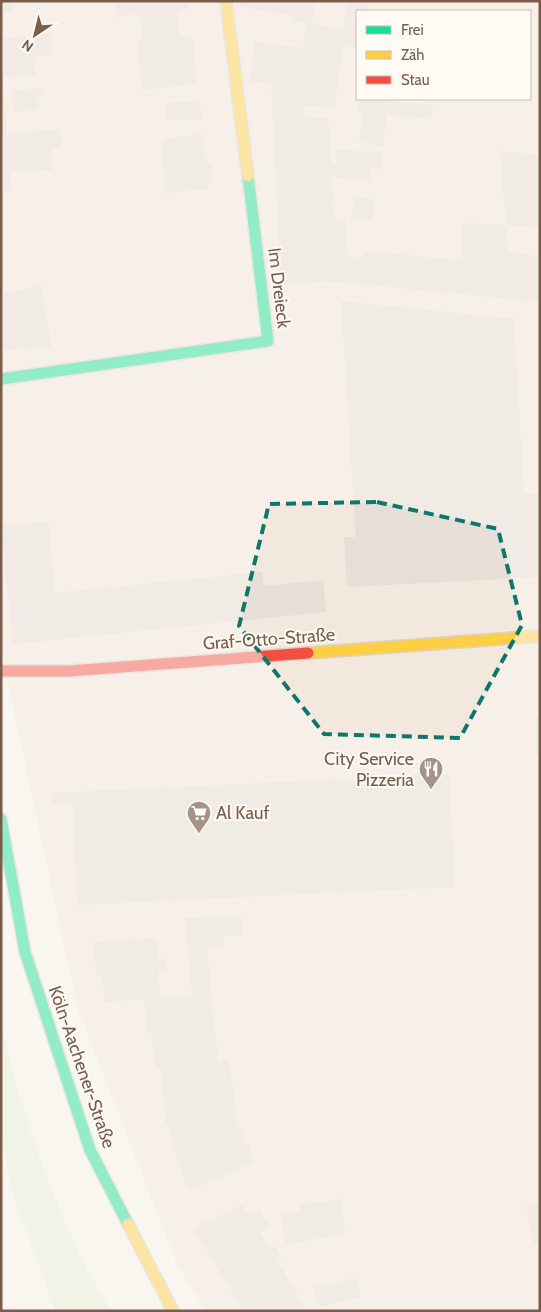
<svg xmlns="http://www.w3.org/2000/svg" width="541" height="1312" font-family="Cabin,sans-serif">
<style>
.residential{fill:#f2e8de;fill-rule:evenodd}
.green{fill:#e7f0db}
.building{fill:#e6ded7}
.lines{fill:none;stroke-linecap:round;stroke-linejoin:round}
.fast-casing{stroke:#d9d2cb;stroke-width:14}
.slow-casing{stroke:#d9d2cb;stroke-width:14}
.jam-casing{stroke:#d9d2cb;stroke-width:14}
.fast{stroke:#16e098;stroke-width:11}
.slow{stroke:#ffcf43;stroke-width:11}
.jam{stroke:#f24e42;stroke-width:11}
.marked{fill:none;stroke:#0f766e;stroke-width:4;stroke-dasharray:10 6;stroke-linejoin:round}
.labels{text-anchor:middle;stroke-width:4;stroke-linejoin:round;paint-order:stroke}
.street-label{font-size:18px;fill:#7a5c4d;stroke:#fffaf3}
.poi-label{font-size:18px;fill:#7a5c4d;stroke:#fffaf3;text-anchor:end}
</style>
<rect width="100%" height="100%" fill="#f9f5f0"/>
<path class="residential" d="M1 1H540V1311H206L176 1262 77 1007 1 650ZM357 11H530V99H357Z"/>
<path class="green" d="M1 1025C24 1123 59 1224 111 1311H55L12 1191 1 1134Z"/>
<g class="building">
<polygon points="1,1 13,1 14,11 1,13"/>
<polygon points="115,1 188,1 189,8 177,10 179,36 192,35 197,84 142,90 137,42 142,41 140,14 117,17"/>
<polygon points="241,1 316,1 312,24 343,29 348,1 368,1 366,11 357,11 357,48 344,46 334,108 304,105 305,119 328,118 331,164 336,164 337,150 383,152 380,169 371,168 370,182 332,177 334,219 345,219 348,257 362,257 363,251 462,260 463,223 506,225 509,252 539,257 540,302 329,281 281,285 271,83 250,81 255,42 303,48 306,23 293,21 294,16 240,6"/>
<polygon points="51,34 52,54 33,57 35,75 3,77 7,138 11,134 60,129 62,148 51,149 52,170 10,172 12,191 1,192 1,39"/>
<polygon points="44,88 44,95 37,96 38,110 13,112 12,90"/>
<polygon points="358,99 389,99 389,101 433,105 431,119 387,115 383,146 359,142 363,112 357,111"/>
<polygon points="200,101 202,119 166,120 166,103"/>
<polygon points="203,134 206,163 211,163 212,184 208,184 208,189 165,193 162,139"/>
<polygon points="500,151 540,155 540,228 506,225"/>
<polygon points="354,197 374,200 372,220 352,219"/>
<polygon points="42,286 51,347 1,350 1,293"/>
<polygon points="341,301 514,319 524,494 540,493 540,577 347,587 344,537 356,537"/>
<polygon points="48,521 55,593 262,572 264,586 323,580 326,612 13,644 1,526"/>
<rect x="536" y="718" width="4" height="37"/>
<polygon points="449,774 455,887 77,905 73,804 52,804 52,793"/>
<polygon points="241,916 242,936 224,936 224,947 207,947 218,1061 229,1059 237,1122 255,1162 189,1190 175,1157 178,1156 171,1140 169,1123 166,1124 160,1067 156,1068 151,1033 147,1033 144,999 105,1002 102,975 97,975 93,942 156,938 158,959 166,959 167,971 158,972 161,998 192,995 185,918"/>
<polygon points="341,1199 345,1234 286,1244 281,1215 299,1211 299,1205"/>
<polygon points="540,1202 540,1244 533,1245 526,1204"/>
<polygon points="242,1205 250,1216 259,1210 270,1226 260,1233 269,1247 275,1246 282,1258 277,1261 307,1311 243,1311 193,1228"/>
<polygon points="356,1278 361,1297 318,1307 314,1287"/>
</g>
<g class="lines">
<defs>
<g id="fast">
<polyline points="1,379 268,341 248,176"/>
<polyline points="1,819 25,952 90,1150 128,1224"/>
</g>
<g id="slow">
<polyline points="226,1 248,176"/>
<polyline points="308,653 540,636"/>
<polyline points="128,1224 173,1311"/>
</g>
<polyline id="jam" points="1,671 69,671 308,653"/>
</defs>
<use href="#fast" class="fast-casing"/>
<use href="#slow" class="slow-casing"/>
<use href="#jam" class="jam-casing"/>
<use href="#fast" class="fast"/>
<use href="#slow" class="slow"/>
<use href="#jam" class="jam"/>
</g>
<path d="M0 0H541V1312H0ZM377 502 498 529 522 625 460 738 324 734 239 626 269 504Z" fill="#f9f5f0" fill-opacity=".55" fill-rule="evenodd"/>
<path class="marked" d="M377 502 498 529 522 625 460 738 324 734 239 626 269 504Z"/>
<defs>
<symbol id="restaurant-pin" viewBox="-11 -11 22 30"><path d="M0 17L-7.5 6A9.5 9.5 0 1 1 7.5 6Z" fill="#a69286" stroke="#fffaf3"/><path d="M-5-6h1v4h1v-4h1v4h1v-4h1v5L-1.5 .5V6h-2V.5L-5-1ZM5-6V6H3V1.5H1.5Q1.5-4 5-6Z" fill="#fff"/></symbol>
<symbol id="supermarket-pin" viewBox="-11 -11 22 30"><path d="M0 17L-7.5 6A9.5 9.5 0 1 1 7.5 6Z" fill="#a69286" stroke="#fffaf3"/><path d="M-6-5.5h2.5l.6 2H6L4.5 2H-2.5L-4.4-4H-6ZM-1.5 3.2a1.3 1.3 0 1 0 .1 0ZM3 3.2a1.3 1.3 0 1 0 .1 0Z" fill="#fff"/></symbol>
</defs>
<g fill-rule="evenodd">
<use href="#restaurant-pin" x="417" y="755" width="28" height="38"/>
<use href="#supermarket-pin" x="185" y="799" width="28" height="38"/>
</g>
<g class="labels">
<g class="street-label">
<text transform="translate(279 288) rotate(83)" y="6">Im Dreieck</text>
<text transform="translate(269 639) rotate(-4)" y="6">Graf-Otto-Straße</text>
<text transform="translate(82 1067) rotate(71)" y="6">Köln-Aachener-Straße</text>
</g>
<g class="poi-label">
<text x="414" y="765">City Service<tspan x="414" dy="21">Pizzeria</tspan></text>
<text x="216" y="819" text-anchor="start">Al Kauf</text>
</g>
</g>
<rect width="541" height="1312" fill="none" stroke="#7a5c4d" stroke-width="5"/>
<rect x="356" y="10" width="175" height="90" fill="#fffaf3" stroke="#cabbb1"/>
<rect x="366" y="26" width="25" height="8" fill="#16e098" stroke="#cabbb1"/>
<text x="401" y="35" font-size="15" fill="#7a5c4d">Frei</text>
<rect x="366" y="51" width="25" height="8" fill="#ffcf43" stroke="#cabbb1"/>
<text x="401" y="60" font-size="15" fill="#7a5c4d">Zäh</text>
<rect x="366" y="76" width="25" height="8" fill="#f24e42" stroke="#cabbb1"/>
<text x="401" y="85" font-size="15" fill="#7a5c4d">Stau</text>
<g transform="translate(35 35) rotate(215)" stroke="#fffaf3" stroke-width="4" paint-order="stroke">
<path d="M0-4L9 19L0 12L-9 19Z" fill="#7a5c4d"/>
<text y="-8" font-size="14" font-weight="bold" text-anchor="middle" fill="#7a5c4d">N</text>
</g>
</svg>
